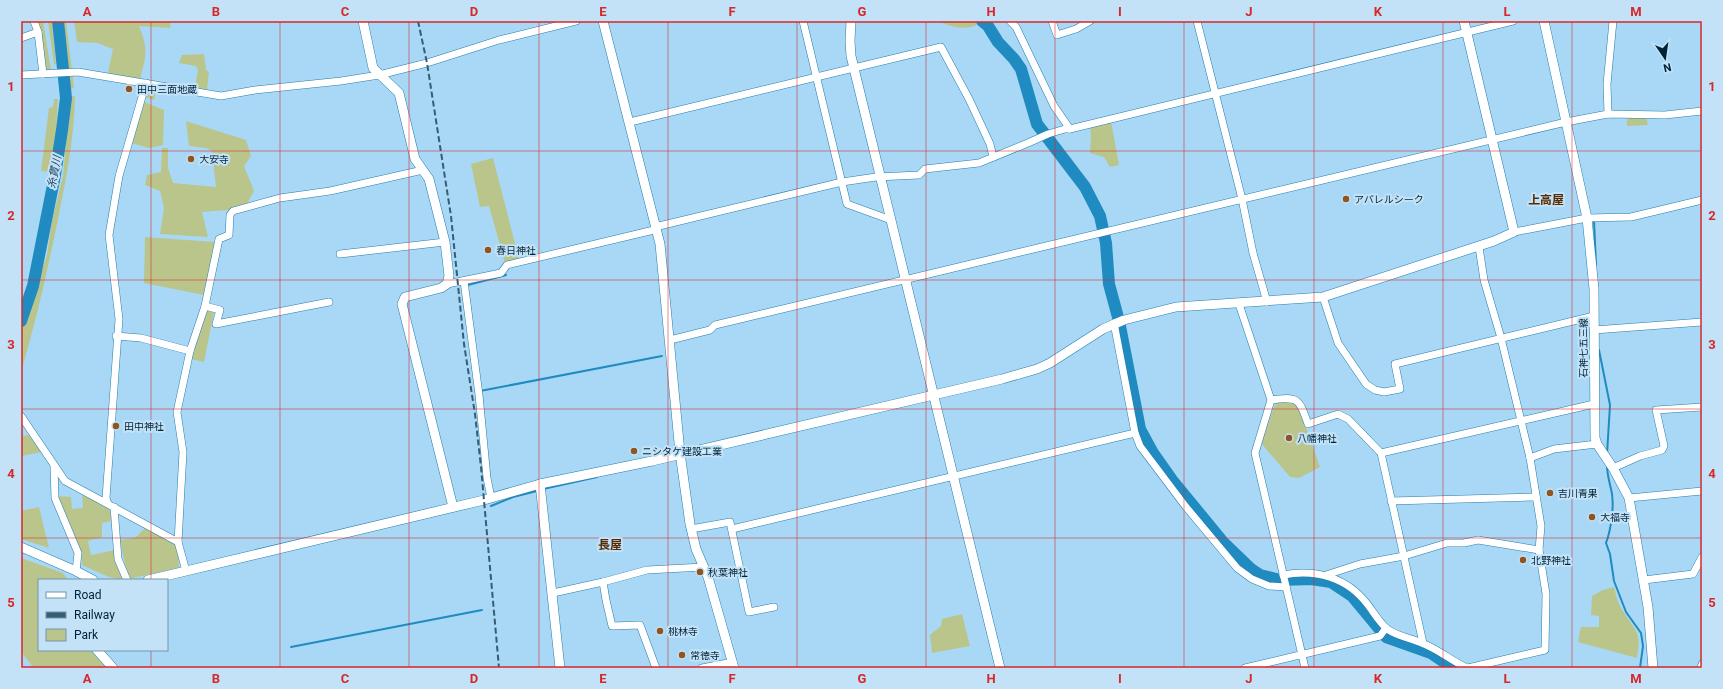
<svg xmlns="http://www.w3.org/2000/svg" width="1723" height="689" font-family="Roboto,'Noto Sans JP',sans-serif">
<style>
.green{fill:#bac58b}
.lines{fill:none;stroke-linecap:round;stroke-linejoin:round}
.stream{stroke:#208bc0;stroke-width:2}
.river{stroke:#208bc0;stroke-width:12}
.street-casing{stroke:#257eac;stroke-width:8}
.secondary-casing{stroke:#257eac;stroke-width:10}
.street{stroke:#fff;stroke-width:7}
.secondary{stroke:#fff;stroke-width:9}
.rail{stroke:#355d73;stroke-width:2;stroke-dasharray:6 3;stroke-linecap:butt}
.grid{fill:none;stroke:#d62828;stroke-width:1;stroke-opacity:0.55}
.poi-dot{fill:#93531c;stroke:#c3e2f7;stroke-width:1.5}
.labels{text-anchor:middle;stroke-width:4;stroke-linejoin:round;paint-order:stroke}
.poi-label{font-size:10px;fill:#002437;stroke:#c3e2f7;text-anchor:start}
.street-label{font-size:10px;fill:#002437;stroke:#c3e2f7}
.water-label{font-size:11px;font-style:italic;fill:#1f485f;stroke:#c3e2f7}
.quarter-label{font-size:12px;font-weight:bold;fill:#572c04;stroke:#c3e2f7}
.neatline{fill:none;stroke:#d62828;stroke-width:1.5}
.grid-label{font-size:13px;text-anchor:middle;font-weight:bold;fill:#d62828}
</style>
<rect width="100%" height="100%" fill="#a8d8f6"/>
<g class="green">
<polygon points="34,21 43,21 51,70 48,71 45,68"/>
<polygon points="48,21 52,21 56,64 54,65"/>
<polygon points="63,21 66,21 74,88 69,90"/>
<path d="M74 21H171L170 28 139 26C149 51 146 55 140 80L108 73 113 49 97 43 77 42Z"/>
<path d="M938 21H976V25C966 31 948 26 938 21Z"/>
<polygon points="204,54 206,70 209,72 207,90 195,87 198,70 196,66 179,63 182,55"/>
<polygon points="141,85 157,88 154,100 138,95"/>
<path d="M75 96C74 143 65 184 56 229 46 277 35 325 21 372V332L47 255 52 221 63 176 68 119V97Z"/>
<polygon points="54,99 58,99 55,151 52,172 41,171 49,108 53,107"/>
<polygon points="137,99 164,110 163,145 149,148 131,143"/>
<polygon points="1630,116 1646,116 1648,125 1627,126 1627,120"/>
<polygon points="186,121 246,140 251,156 244,166 254,191 247,204 228,210 202,212 208,237 160,234 164,208 160,191 145,185 147,175 161,172 162,148 168,148 168,168 173,183 216,187 212,151 206,148 189,146"/>
<polygon points="1111,121 1119,165 1110,167 1104,157 1090,153 1091,137 1090,127"/>
<polygon points="493,158 519,259 505,263 489,206 480,207 471,164"/>
<polygon points="145,237 215,242 204,295 144,283"/>
<polygon points="208,310 214,312 204,362 191,359 205,312"/>
<polygon points="1290,401 1295,403 1299,407 1320,467 1299,478 1290,477 1261,443 1274,407 1277,403"/>
<polygon points="31,435 42,452 21,456 21,436"/>
<polygon points="82,495 106,506 109,509 112,521 102,523 102,537 88,541 91,555 115,550 124,580 109,577 82,565 81,554 57,496 71,497 72,509 83,508"/>
<polygon points="39,507 49,548 21,539 21,511"/>
<polygon points="147,526 177,544 179,568 128,579 120,540 135,538"/>
<polygon points="21,558 63,573 68,580 39,580 39,650 91,650 108,668 34,668 21,652"/>
<path d="M1614 587C1616 595 1618 604 1623 611 1636 632 1642 631 1637 658L1578 642 1581 627H1599V616L1591 615 1592 596 1603 590Z"/>
<polygon points="962,614 970,646 932,653 930,635 941,626 942,619"/>
</g>
<g class="lines">
<g class="stream">
<polyline points="1594,221 1596,265"/>
<polyline points="468,285 506,275"/>
<polyline points="1599,350 1610,405 1607,454"/>
<polyline points="480,391 662,356"/>
<path d="M1607 465C1607 474 1609 480 1611 489 1615 503 1611 530 1606 543L1610 554 1614 581 1626 612 1641 633 1643 646 1640 668"/>
<polyline points="543,489 597,477"/>
<polyline points="491,506 513,497 537,491"/>
<polyline points="291,647 482,610"/>
</g>
<g class="river">
<polyline points="982,21 988,26 998,42 1014,59 1021,69 1037,124 1085,187 1100,216 1106,243 1109,284 1119,321 1140,429 1153,453 1172,480 1223,542 1251,569 1260,575 1280,580 1311,579 1331,582 1352,596 1386,637 1431,653 1453,668"/>
<polyline points="21,321 33,286 55,175 62,130 66,98 58,21"/>
</g>
<defs>
<g id="street">
<polyline points="34,21 38,32 43,74"/>
<polyline points="803,21 847,204 891,220"/>
<polyline points="1010,21 1016,27 1054,106 1070,129"/>
<polyline points="1052,21 1057,35 1076,29 1090,21"/>
<polyline points="1197,21 1242,199 1253,253 1267,302"/>
<polyline points="21,38 38,32"/>
<polyline points="21,75 78,72 221,96 255,90 341,81 379,75 427,63 499,40 576,21"/>
<polyline points="1608,114 1607,84 1613,21"/>
<polyline points="630,122 941,47 969,99 990,144 993,157"/>
<polyline points="1514,232 1587,218 1631,217 1702,200"/>
<polyline points="340,254 445,242"/>
<polyline points="464,281 479,395 487,478 491,498"/>
<polyline points="447,284 501,273 507,265 654,230 659,226 842,182 876,177 919,175 925,169 979,163 1028,143 1048,134 1065,129 1070,129 1513,21"/>
<polyline points="1323,297 1338,343 1366,384 1375,390 1384,392 1400,389 1395,364 1594,316"/>
<polyline points="1239,304 1271,400 1255,453 1305,668"/>
<polyline points="205,306 220,310 216,324 329,302"/>
<polyline points="1114,323 1135,433 1140,446 1186,507 1237,568 1252,579 1269,586 1286,587"/>
<polyline points="1594,330 1702,322"/>
<polyline points="116,336 141,338 190,351"/>
<polyline points="670,340 710,330 715,325 1566,122 1608,114 1665,115 1702,111"/>
<path d="M1271 400C1299 396 1299 399 1308 424L1338 414 1348 419 1381 453 1423 643"/>
<polyline points="21,416 65,481 178,542"/>
<polyline points="1381,453 1594,404"/>
<polyline points="1530,458 1554,449 1597,444"/>
<polyline points="54,467 55,498 78,553 76,571"/>
<polyline points="1613,468 1640,456 1662,450 1664,446 1656,410 1702,407"/>
<polyline points="1629,498 1702,491"/>
<polyline points="1391,501 1536,497"/>
<polyline points="108,504 106,498 119,319 109,235 119,176 146,83"/>
<polyline points="114,507 118,559 127,580"/>
<polyline points="691,529 730,522 749,612 774,607"/>
<polyline points="732,529 1135,433"/>
<polyline points="186,571 178,542 183,452 177,412 190,351 205,306 219,239 229,235 230,215 233,211 280,198 330,191 423,170"/>
<path d="M1283 575C1316 569 1347 577 1368 605 1374 613 1379 622 1387 629 1399 637 1411 638 1424 644 1439 650 1452 661 1467 668"/>
<polyline points="1326,575 1360,564 1404,556 1447,543 1464,543 1478,540 1539,550"/>
<polyline points="1644,580 1693,574 1702,557"/>
<polyline points="603,582 606,600 612,626 640,625 656,668"/>
<polyline points="553,593 603,582 647,570 703,567"/>
<polyline points="702,668 733,662"/>
<polyline points="1245,668 1380,636 1386,628"/>
<polyline points="1468,668 1545,650 1546,594 1539,550 1541,526 1530,458 1501,338 1484,280 1479,247"/>
<polyline points="1701,668 1702,664"/>
</g>
<g id="secondary">
<polyline points="363,21 373,68 399,93 415,159 429,179 445,242 449,276 447,284 441,288 405,297 402,304 453,507"/>
<polyline points="603,21 660,244 680,453 690,524 696,549 708,577 734,668"/>
<polyline points="851,21 850,41 851,56 1000,668"/>
<polyline points="1544,21 1587,218 1594,289 1595,438 1597,444 1613,468 1629,498 1648,607 1653,668"/>
<polyline points="540,484 560,668"/>
<polyline points="21,547 76,571 93,580"/>
<polyline points="148,580 484,500 540,484 652,461 1002,379 1037,369 1050,363 1103,329 1124,320 1176,307 1323,297 1494,241 1514,232 1464,21"/>
<polyline points="97,650 113,668"/>
</g>
</defs>
<use href="#street" class="street-casing"/>
<use href="#secondary" class="secondary-casing"/>
<use href="#street" class="street"/>
<use href="#secondary" class="secondary"/>
<polyline class="rail" points="418,21 427,63 451,216 464,344 475,414 481,467 499,668"/>
</g>
<path class="grid" d="M151 21V580M280 21V668M409 21V668M539 21V668M668 21V668M797 21V668M926 21V668M1055 21V668M1184 21V668M1314 21V668M1443 21V668M1572 21V668M21 151H1702M21 280H1702M21 409H1702M21 538H1702M151 650V668"/>
<g class="poi-dot">
<circle cx="129" cy="89" r="4"/>
<circle cx="191" cy="159" r="4"/>
<circle cx="1346" cy="199" r="4"/>
<circle cx="488" cy="250" r="4"/>
<circle cx="116" cy="426" r="4"/>
<circle cx="1289" cy="438" r="4"/>
<circle cx="634" cy="451" r="4"/>
<circle cx="1550" cy="493" r="4"/>
<circle cx="1592" cy="517" r="4"/>
<circle cx="1523" cy="560" r="4"/>
<circle cx="700" cy="572" r="4"/>
<circle cx="660" cy="631" r="4"/>
<circle cx="682" cy="655" r="4"/>
</g>
<g class="labels">
<g class="poi-label">
<text x="137" y="93">田中三面地蔵</text>
<text x="199" y="163">大安寺</text>
<text x="1354" y="203">アパレルシーク</text>
<text x="496" y="254">春日神社</text>
<text x="124" y="430">田中神社</text>
<text x="1297" y="442">八幡神社</text>
<text x="642" y="455">ニシタケ建設工業</text>
<text x="1558" y="497">吉川青果</text>
<text x="1600" y="521">大福寺</text>
<text x="1531" y="564">北野神社</text>
<text x="708" y="576">秋葉神社</text>
<text x="668" y="635">桃林寺</text>
<text x="690" y="659">常徳寺</text>
</g>
<g class="street-label">
<text transform="translate(1583 348) rotate(-90)" y="4">石神七五三線</text>
</g>
<g class="water-label">
<text transform="translate(54 172) rotate(-79)" y="4">糸貫川</text>
</g>
<g class="quarter-label">
<text x="1546" y="204">上高屋</text>
<text x="610" y="549">長屋</text>
</g>
</g>
<rect width="1723" height="689" fill="none" stroke="#c3e2f7" stroke-width="44"/>
<rect x="38" y="579" width="130" height="72" fill="#c3e2f7" stroke="#7596aa"/>
<rect x="46" y="592" width="20" height="6" fill="#ffffff" stroke="#7596aa"/>
<text x="74" y="599" font-size="12" fill="#002437">Road</text>
<rect x="46" y="612" width="20" height="6" fill="#355d73" stroke="#7596aa"/>
<text x="74" y="619" font-size="12" fill="#002437">Railway</text>
<rect x="46" y="629" width="20" height="12" fill="#bac58b" stroke="#7596aa"/>
<text x="74" y="639" font-size="12" fill="#002437">Park</text>
<g transform="translate(1665 58) rotate(167)" stroke="#c3e2f7" stroke-width="3" paint-order="stroke">
<path d="M0-3L7 15L0 10L-7 15Z" fill="#002437"/>
<text y="-6" font-size="11" font-weight="bold" text-anchor="middle" fill="#002437">N</text>
</g>
<rect x="22" y="22" width="1679" height="645" class="neatline"/>
<g class="grid-label">
<text x="87" y="16">A</text>
<text x="216" y="16">B</text>
<text x="345" y="16">C</text>
<text x="474" y="16">D</text>
<text x="603" y="16">E</text>
<text x="732" y="16">F</text>
<text x="862" y="16">G</text>
<text x="991" y="16">H</text>
<text x="1120" y="16">I</text>
<text x="1249" y="16">J</text>
<text x="1378" y="16">K</text>
<text x="1507" y="16">L</text>
<text x="1636" y="16">M</text>
<text x="11" y="91">1</text>
<text x="1712" y="91">1</text>
<text x="11" y="220">2</text>
<text x="1712" y="220">2</text>
<text x="11" y="349">3</text>
<text x="1712" y="349">3</text>
<text x="11" y="478">4</text>
<text x="1712" y="478">4</text>
<text x="11" y="607">5</text>
<text x="1712" y="607">5</text>
<text x="87" y="683">A</text>
<text x="216" y="683">B</text>
<text x="345" y="683">C</text>
<text x="474" y="683">D</text>
<text x="603" y="683">E</text>
<text x="732" y="683">F</text>
<text x="862" y="683">G</text>
<text x="991" y="683">H</text>
<text x="1120" y="683">I</text>
<text x="1249" y="683">J</text>
<text x="1378" y="683">K</text>
<text x="1507" y="683">L</text>
<text x="1636" y="683">M</text>
</g>
</svg>
